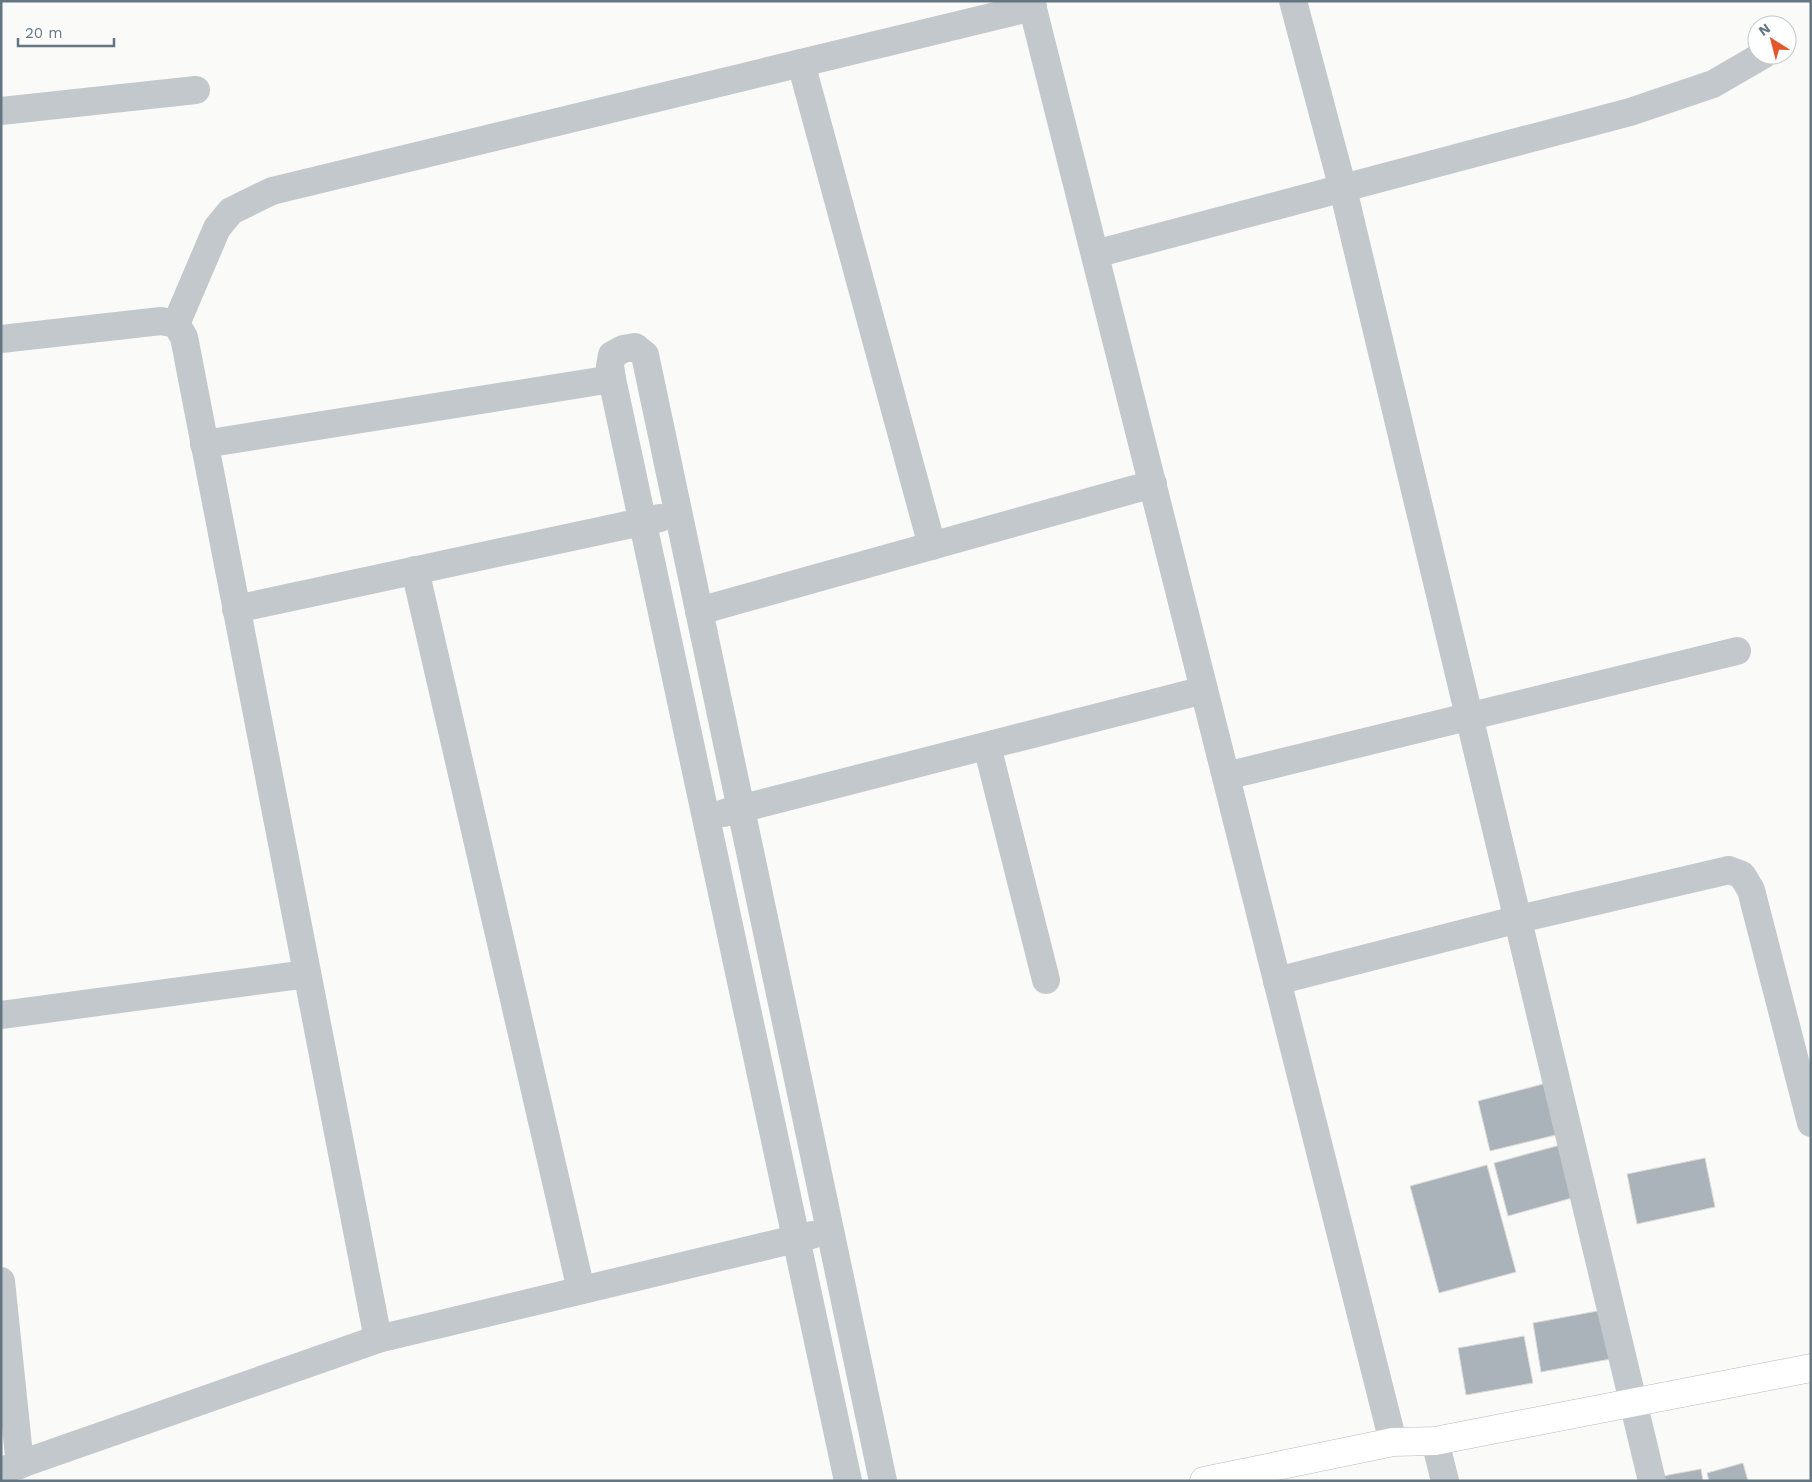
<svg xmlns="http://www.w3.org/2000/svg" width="1812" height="1482" font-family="'Work Sans',sans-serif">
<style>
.building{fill:#aab3b9;stroke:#dcdcda}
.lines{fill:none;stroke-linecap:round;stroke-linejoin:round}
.secondary-casing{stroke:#b3babf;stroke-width:29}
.minor{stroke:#c3c8cc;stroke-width:28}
.secondary{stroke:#fff;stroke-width:28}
</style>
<rect width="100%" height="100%" fill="#fafaf8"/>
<g class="building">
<polygon points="1547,1083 1560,1134 1490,1151 1478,1101"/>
<polygon points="1564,1144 1579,1196 1508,1216 1494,1163"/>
<polygon points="1705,1158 1715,1207 1637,1224 1627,1174"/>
<polygon points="1487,1165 1516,1272 1439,1293 1410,1186"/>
<polygon points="1608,1309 1616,1358 1541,1372 1533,1323"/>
<polygon points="1524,1336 1533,1383 1466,1395 1458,1348"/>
<polygon points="1743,1463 1748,1481 1709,1481 1707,1473"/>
<polygon points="1701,1469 1703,1481 1664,1481 1663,1476"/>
</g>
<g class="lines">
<defs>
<polyline id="secondary" points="1204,1481 1393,1442 1435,1441 1811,1368"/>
</defs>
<use href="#secondary" class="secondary-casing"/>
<g class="minor">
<polyline points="1031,1 1393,1442"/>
<polyline points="1293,1 1343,189 1652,1481"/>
<polyline points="801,63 932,546"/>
<polyline points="1,111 196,90"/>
<polyline points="1095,254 1630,112 1713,84 1763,55"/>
<polyline points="176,324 217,228 231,211 272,191 1033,7"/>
<polyline points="1,339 161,321 176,324 184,337 378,1339"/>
<polyline points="204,444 612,379"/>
<polyline points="415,570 581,1290"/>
<polyline points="236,609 660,518"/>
<polyline points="699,611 1153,484"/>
<polyline points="987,746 1046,980"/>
<polyline points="1226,776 1737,651"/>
<polyline points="724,813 1204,690"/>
<polyline points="1277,981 1519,919 1729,870 1742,875 1751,890 1811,1123"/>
<polyline points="1,1015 307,974"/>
<polyline points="1,1281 20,1465"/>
<polyline points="1435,1441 1445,1481"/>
<polyline points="1,1471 378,1339 812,1235"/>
<polyline points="848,1481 612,379 610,366 612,355 623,349 635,347 645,355 883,1481"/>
</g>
<use href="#secondary" class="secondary"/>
</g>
<rect width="1812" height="1482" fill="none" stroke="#657683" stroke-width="5"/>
<g transform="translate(1772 40) rotate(324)"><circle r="24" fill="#ffffff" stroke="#c1c8cd"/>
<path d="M0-4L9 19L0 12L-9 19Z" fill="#e4572e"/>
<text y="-8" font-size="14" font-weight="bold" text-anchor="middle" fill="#657683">N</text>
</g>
<path d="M18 38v8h96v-8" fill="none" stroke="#657683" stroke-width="2.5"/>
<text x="25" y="38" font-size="15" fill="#657683" stroke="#ffffff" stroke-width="4" paint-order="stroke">20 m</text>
</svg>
